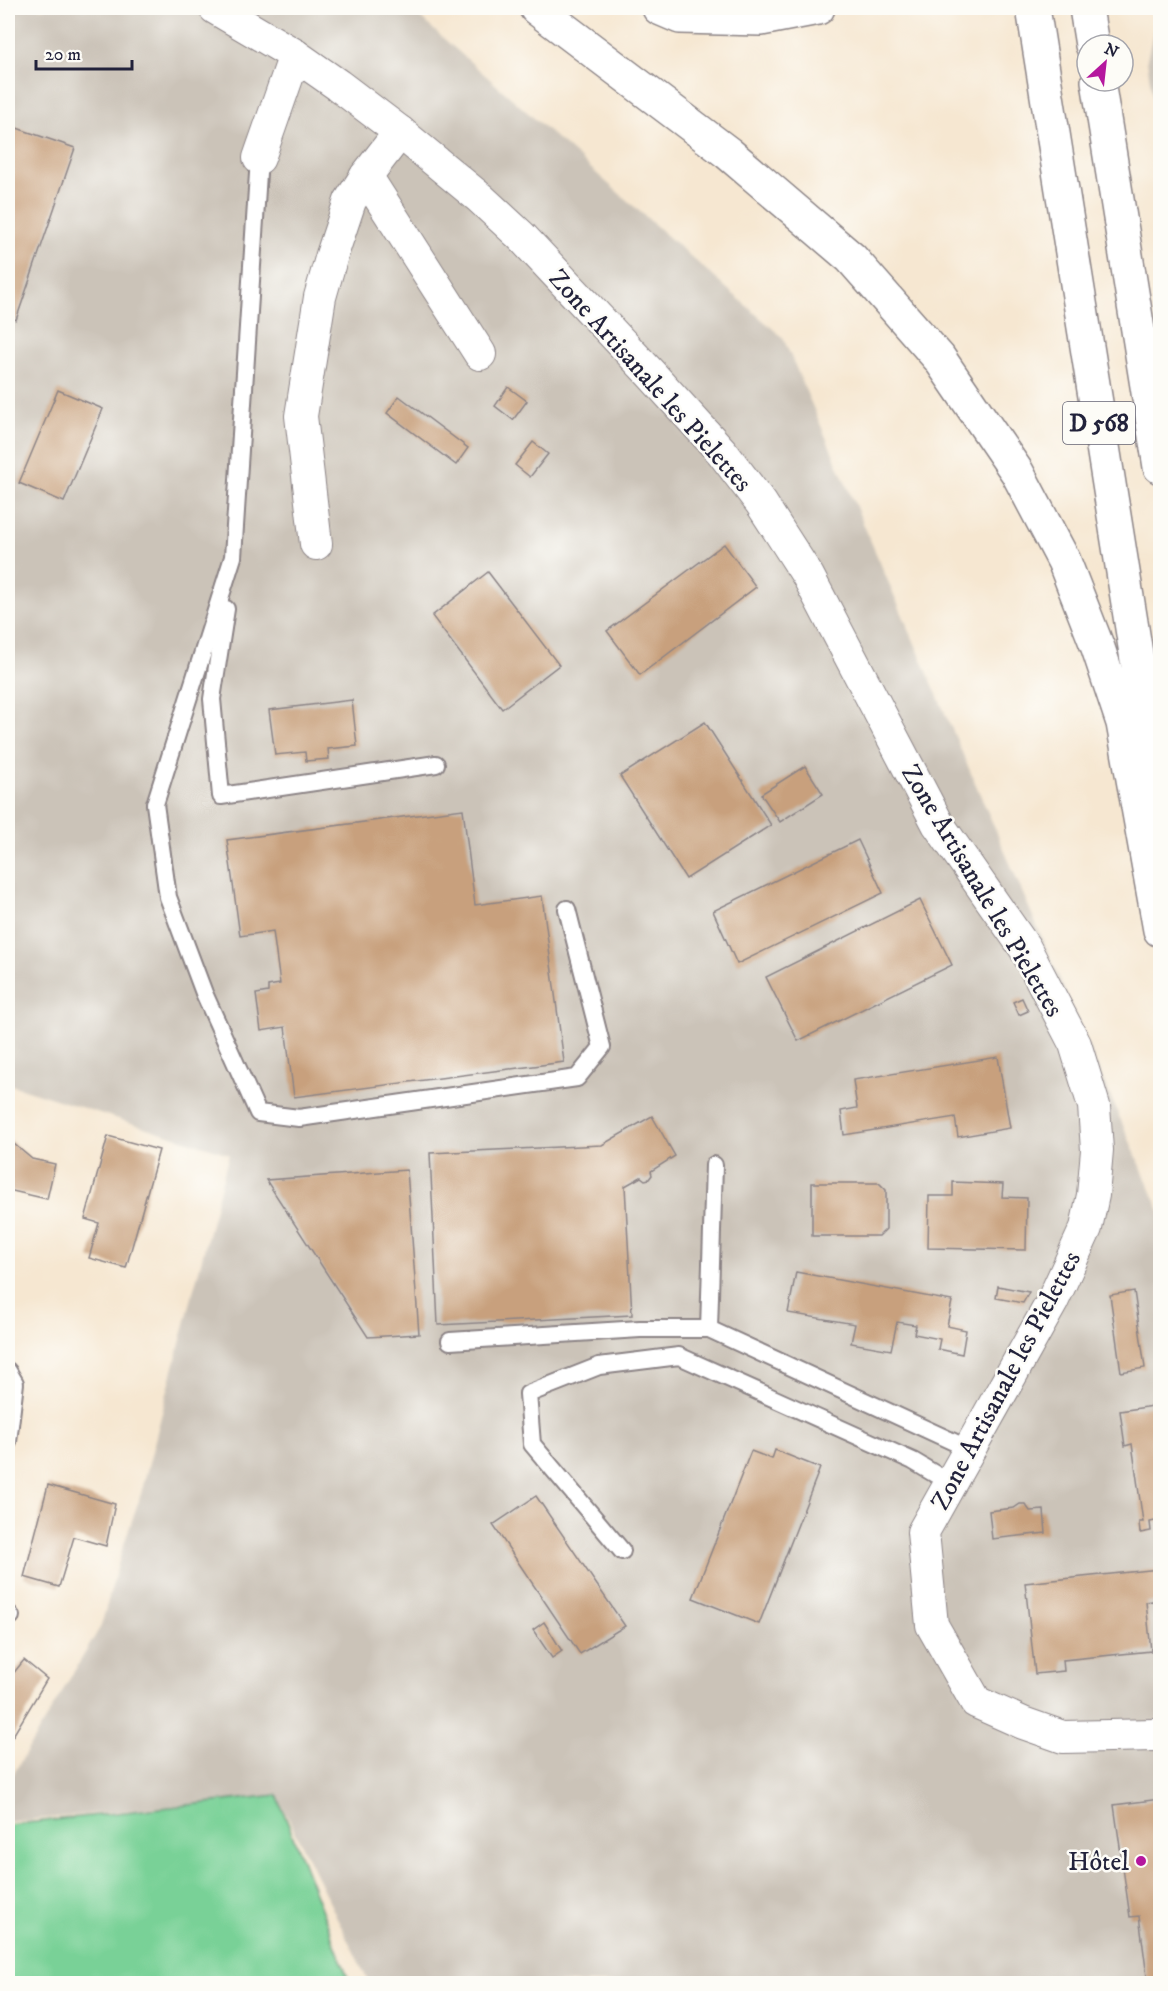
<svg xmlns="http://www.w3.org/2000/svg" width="1168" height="1991" font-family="'IM FELL DW Pica',serif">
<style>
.industrial{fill:#cbc3b8}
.green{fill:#79d197;stroke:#4e7a69;stroke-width:1.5}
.building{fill:#c8a07d}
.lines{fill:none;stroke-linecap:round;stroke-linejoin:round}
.lane-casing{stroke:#8c8486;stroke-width:20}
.street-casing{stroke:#8c8486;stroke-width:34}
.primary-casing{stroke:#8c8486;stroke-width:36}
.highway-casing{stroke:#8c8486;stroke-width:36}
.lane{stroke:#fff;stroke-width:16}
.street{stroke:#fff;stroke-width:32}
.primary{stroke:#fff;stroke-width:33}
.highway{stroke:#fff;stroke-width:33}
.poi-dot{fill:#b5179e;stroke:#fdfcf7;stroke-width:2}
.labels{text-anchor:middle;stroke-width:5;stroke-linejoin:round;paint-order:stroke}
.shield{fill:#fdfcf7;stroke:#646373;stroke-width:1.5}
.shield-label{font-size:24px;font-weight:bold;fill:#22223b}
.street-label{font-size:26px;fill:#22223b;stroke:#fdfcf7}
.poi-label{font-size:26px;fill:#22223b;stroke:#fdfcf7;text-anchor:end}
</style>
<rect width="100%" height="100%" fill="#fdfcf7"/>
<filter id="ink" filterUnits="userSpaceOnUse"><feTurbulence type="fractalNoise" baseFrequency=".0167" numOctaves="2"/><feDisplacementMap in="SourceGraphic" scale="12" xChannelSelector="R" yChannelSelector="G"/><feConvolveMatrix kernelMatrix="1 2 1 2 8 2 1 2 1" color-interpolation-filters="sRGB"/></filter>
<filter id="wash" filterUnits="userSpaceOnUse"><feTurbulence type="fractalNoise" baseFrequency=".008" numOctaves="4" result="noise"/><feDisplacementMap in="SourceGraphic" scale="24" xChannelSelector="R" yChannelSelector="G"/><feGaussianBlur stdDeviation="1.35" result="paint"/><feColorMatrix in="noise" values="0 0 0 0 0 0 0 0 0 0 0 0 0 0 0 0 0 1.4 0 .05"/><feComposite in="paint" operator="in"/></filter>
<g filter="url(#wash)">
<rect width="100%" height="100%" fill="#f6e7d1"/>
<g class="industrial">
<polygon points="8,8 409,8 783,338 1160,1211 1160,1983 369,1983 277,1795 8,1822 8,1783 101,1626 123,1547 141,1494 229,1154 8,1084"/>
<polygon points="1159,8 1160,8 1160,153 1147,59"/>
</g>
<polygon class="green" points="277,1795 350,1983 8,1983 8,1825"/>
<g id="blocks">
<g class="building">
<polygon points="8,125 75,148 16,320 8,317"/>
<polygon points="508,387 527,401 513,420 495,406"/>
<polygon points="58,390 103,409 64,502 19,483"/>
<polygon points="399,396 468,448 456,465 387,413"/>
<polygon points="533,442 548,454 530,477 515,465"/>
<polygon points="724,544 756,587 640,675 607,631"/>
<polygon points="488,572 559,665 502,709 432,616"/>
<polygon points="352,700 357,746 328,749 329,759 306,761 305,752 275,755 269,710"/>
<polygon points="705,722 771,825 686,879 620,776"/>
<polygon points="805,766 823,794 780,822 761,794"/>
<polygon points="463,809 475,905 542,896 564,1062 294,1097 285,1027 261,1031 256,994 268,992 268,986 280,984 273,931 240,936 227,840"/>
<polygon points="858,840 883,893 737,964 713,911"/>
<polygon points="920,900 952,965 798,1041 766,977"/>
<polygon points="1022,998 1028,1011 1019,1015 1013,1002"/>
<polygon points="998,1057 1010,1128 958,1137 955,1117 844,1135 841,1111 857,1108 853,1080"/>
<polygon points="652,1116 675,1156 651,1171 652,1175 649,1179 645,1180 641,1177 625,1186 632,1315 438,1325 430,1153 602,1145"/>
<polygon points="108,1136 159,1150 126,1268 89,1258 99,1223 85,1219"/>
<polygon points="8,1139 32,1159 55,1164 47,1199 8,1190"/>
<polygon points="407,1170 419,1334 368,1337 266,1180"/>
<polygon points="953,1182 1003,1184 1002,1197 1027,1198 1026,1250 928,1248 929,1196 953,1196"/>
<polygon points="812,1183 879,1183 886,1190 886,1229 879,1236 812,1236"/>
<polygon points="796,1272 952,1301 947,1326 966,1330 962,1354 938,1349 940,1339 914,1334 916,1325 897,1322 891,1350 851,1343 855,1324 788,1313"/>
<polygon points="998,1286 1029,1292 1023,1303 996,1298"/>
<polygon points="1134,1291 1145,1368 1121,1372 1110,1295"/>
<polygon points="1153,1406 1160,1458 1160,1520 1150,1522 1151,1531 1140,1533 1139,1522 1143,1522 1132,1444 1125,1446 1120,1411"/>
<polygon points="775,1450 820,1468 759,1624 693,1598 751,1451 772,1459"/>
<polygon points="48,1485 115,1504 106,1546 74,1537 59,1587 24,1577"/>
<polygon points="536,1496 625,1626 580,1654 493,1525"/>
<polygon points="1020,1504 1025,1504 1030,1511 1044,1510 1046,1533 992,1539 989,1511 1014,1508"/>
<polygon points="1159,1569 1160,1600 1146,1602 1151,1651 1063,1660 1064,1671 1035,1674 1025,1583"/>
<polygon points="544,1622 562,1651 552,1658 533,1630"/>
<polygon points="24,1660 47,1679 8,1744 8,1680"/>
<polygon points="1160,1799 1160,1984 1148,1984 1139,1916 1130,1917 1114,1805"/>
</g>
</g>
</g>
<g filter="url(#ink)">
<use href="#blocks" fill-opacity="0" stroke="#8c8486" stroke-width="1.5"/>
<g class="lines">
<defs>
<g id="lane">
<polyline points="259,158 233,557 155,804 168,897 204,993 258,1113 299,1118 577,1078 602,1047 567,909"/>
<polyline points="226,609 212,699 221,796 436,764"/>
<polyline points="714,1165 709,1329 969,1449"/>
<polyline points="450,1341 640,1329 709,1329"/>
<polyline points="8,1371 15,1383 8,1442"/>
<polyline points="622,1551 532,1444 528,1394 599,1366 679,1356 913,1461 950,1483"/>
<polyline points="8,1613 11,1616"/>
</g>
<g id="street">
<polyline points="215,8 295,55 338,85 400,132 480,198 521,236 650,373 722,452 761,503 808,576 938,824 1025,948 1075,1044 1094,1106 1097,1150 1093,1195 1086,1228 1052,1302 923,1532 932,1625 976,1702 1023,1723 1063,1737 1155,1735"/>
<polyline points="259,158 295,55"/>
<polyline points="366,176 480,354"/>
<polyline points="316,544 301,416 320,297 332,255 350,201 366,176 400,132"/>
</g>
<g id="primary">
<polyline points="1033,8 1146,716 1160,838"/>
<polyline points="1086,8 1092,45"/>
<polyline points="1098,81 1160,467"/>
</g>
<g id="highway">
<polyline points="536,8 728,153 851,258 939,358 1017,472 1064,561 1098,648 1123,723 1160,930"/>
<polyline points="659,8 680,17 761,19 818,8"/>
</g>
</defs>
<use href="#lane" class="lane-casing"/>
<use href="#street" class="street-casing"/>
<use href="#primary" class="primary-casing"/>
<use href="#highway" class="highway-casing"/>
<use href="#lane" class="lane"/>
<use href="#street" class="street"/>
<use href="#primary" class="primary"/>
<use href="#highway" class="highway"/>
</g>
</g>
<circle class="poi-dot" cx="1141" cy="1861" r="6"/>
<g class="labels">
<rect class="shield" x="1063" y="402" width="72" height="42" rx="4.5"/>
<g class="shield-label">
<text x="1099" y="431">D 568</text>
</g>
<g class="street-label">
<text transform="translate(651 380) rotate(48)" y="9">Zone Artisanale les Pielettes</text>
<text transform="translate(983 890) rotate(59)" y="9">Zone Artisanale les Pielettes</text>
<text transform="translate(1005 1380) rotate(-62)" y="9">Zone Artisanale les Pielettes</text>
</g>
<g class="poi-label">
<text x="1129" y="1870">Hôtel</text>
</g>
</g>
<rect width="1168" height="1991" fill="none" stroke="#fdfcf7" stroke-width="30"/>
<g transform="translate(1105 63) rotate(27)"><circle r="28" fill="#fdfcf7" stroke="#a5a5ac" stroke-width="1.5"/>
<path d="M0-4.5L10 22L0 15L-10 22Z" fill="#b5179e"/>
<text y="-9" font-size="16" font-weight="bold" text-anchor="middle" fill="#22223b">N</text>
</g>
<path d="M36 60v9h96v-9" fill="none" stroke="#22223b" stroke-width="3"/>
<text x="45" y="60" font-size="18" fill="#22223b" stroke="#fdfcf7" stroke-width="4.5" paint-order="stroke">20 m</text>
</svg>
